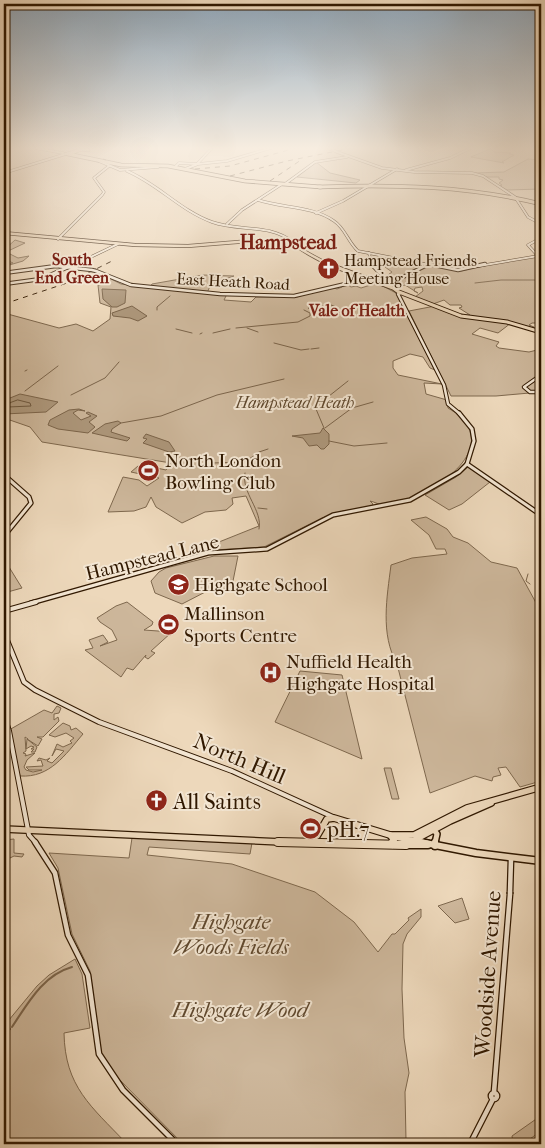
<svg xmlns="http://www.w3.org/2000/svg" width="545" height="1148" font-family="'IM FELL French Canon',serif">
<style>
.green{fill:#cdb79b;stroke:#7e684e}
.water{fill:#ad977b;stroke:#7b644a}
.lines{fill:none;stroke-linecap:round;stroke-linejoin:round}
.shore{stroke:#6e583e;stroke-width:1}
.stream-far1{stroke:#7b644a;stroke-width:1}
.stream{stroke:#7b644a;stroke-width:2}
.secondary-far4-casing{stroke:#301800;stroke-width:3}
.secondary-far3-casing{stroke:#301800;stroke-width:4.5}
.secondary-far2-casing{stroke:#301800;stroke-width:5.5}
.secondary-far1-casing{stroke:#301800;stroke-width:6}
.secondary-casing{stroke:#301800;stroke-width:7}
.primary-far3-casing{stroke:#301800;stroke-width:4}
.primary-far2-casing{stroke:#301800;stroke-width:5}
.primary-far1-casing{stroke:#301800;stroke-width:8}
.primary-casing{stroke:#301800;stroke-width:9}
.highway-far2-casing{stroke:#301800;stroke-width:4.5}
.highway-far1-casing{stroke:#301800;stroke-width:8}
.highway-casing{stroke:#301800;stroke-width:10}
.secondary-far4{stroke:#f3e6d3;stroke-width:2}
.secondary-far3{stroke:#f3e6d3;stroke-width:2.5}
.secondary-far2{stroke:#f3e6d3;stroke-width:3}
.secondary-far1{stroke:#f3e6d3;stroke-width:4}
.secondary{stroke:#f3e6d3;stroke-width:4.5}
.primary-far3{stroke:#edd8bb;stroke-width:2.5}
.primary-far2{stroke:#edd8bb;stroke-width:3}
.primary-far1{stroke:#edd8bb;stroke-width:5}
.primary{stroke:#edd8bb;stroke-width:6}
.highway-far2{stroke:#edd8bb;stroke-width:3}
.highway-far1{stroke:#edd8bb;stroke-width:5.5}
.highway{stroke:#edd8bb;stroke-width:8}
.rail{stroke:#301800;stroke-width:1;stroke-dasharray:5 5;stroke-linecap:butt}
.secondary-bridge-far2-casing{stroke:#301800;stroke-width:3;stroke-linecap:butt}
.secondary-bridge-far1-casing{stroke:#301800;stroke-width:4.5;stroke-linecap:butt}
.secondary-bridge-casing{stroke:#301800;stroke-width:7;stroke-linecap:butt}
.secondary-bridge-far2{stroke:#f3e6d3;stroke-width:2}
.secondary-bridge-far1{stroke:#f3e6d3;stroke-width:2.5}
.secondary-bridge{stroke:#f3e6d3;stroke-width:4.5}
.labels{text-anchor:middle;stroke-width:4;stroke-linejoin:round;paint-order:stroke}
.far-neighbourhood-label{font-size:16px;font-weight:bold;fill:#7a1f14;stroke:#f3e6d3}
.far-poi-label{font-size:16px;fill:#301800;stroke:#f3e6d3;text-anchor:start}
.far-street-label{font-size:16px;fill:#301800;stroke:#f3e6d3}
.far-park-label{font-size:16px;font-style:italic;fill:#5f482e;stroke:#f3e6d3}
.poi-label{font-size:19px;fill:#301800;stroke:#f3e6d3;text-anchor:start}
.street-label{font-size:19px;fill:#301800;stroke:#f3e6d3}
.far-district-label{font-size:20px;font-weight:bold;fill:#7a1f14;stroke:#f3e6d3}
.near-street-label{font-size:22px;fill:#301800;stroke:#f3e6d3}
.near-poi-label{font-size:22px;fill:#301800;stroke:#f3e6d3;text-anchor:start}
.near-park-label{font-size:22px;font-style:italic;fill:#5f482e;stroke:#f3e6d3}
</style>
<rect width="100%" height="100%" fill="#edd8bb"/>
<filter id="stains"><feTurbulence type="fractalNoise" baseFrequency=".004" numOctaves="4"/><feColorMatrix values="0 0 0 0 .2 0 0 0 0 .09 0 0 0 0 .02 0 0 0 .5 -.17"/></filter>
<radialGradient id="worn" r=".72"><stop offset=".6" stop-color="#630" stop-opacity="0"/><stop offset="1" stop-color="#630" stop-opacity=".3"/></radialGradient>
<g class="green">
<polygon points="490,149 495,152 511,153 509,154 514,155 502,162 504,163 471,157"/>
<polygon points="528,159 541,160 541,189 507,190 500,186 502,185 499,183 503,180 499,179 499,177 487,177 474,173 504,172"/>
<polygon points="316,162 330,173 360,180 356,183 297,177"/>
<polygon points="15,240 25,243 6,252 18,258 29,256 23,261 6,266 5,264 13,263 4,259 4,250"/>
<polygon points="537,256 541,257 541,323 532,323 529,325 534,327 533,331 511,323 498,333 480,328 472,334 499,342 496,346 499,348 529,352 541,349 541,392 496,396 451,396 409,311 435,306 461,316 470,315 459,308 462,307 461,305 450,305 444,300 433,304 415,297 423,291 422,287 415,288 414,291 418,293 405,285 396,288 391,278 385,277 392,272 385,267 394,257 418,264 461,271 504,261"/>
<path d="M99 273 121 284 149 288 152 284 203 275 234 276 211 284 207 293 227 294 224 300 251 302 256 297H297L331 287 337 289 342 287 338 285 345 283 351 287 356 286 361 288 377 283 396 293 435 370 430 368 423 357 410 354 393 361V368L398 375 442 384 424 383 426 394 447 400 448 408C513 446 427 501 385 505 379 505 375 502 370 501L373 504 371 507 343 511 322 518 264 547 214 550 209 546 259 526 246 496 232 498 233 504 226 510 205 512 182 523 156 507 151 497 146 507 134 511 108 512 123 477 139 480 147 486 159 478 131 472 138 466 148 470 152 467 166 470 171 463 42 442 30 427 4 418V313L59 328 76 324 93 331 110 319 111 307 100 303 98 285 105 284 101 280 96 281 93 276Z"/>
<polygon points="468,467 490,482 462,504 449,510 425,495 456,477"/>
<path d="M426 517 447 529 453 537 468 543 491 562 517 568 541 612V781L520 787 506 767 498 768 501 775 493 777 492 781 475 776 430 793 397 664C380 634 387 597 391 565L412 558 447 554 445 549H436L429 535 411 520Z"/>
<polygon points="214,556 238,556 232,586 217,592 213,588 182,604 155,593 151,581 159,572 166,568"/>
<polygon points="4,567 9,567 22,588 4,593"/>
<polygon points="127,602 153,622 152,625 144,630 172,632 151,651 155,653 148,659 145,657 146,655 133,670 127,668 121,677 85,650 93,648 89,640 103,635 108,642 100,646 117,640 112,630 100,622 97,618 116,606"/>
<polygon points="300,671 342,675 362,759 275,722"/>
<path d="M57 706 61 708 59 713 54 714V720L58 717 59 721 43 737H37L42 739 38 746 27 739 37 747 35 752H31L34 749H31L34 747 31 746 26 749 27 739H28L25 737 26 751 23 753 26 754 25 756 35 753 27 760 24 767 26 770 33 772 42 770H29L26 767 43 766 41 760 37 761 39 758 46 760 50 758 47 761 52 763 64 751 56 749 52 756 57 744 63 747 72 743 70 741 74 738 66 733 55 737 49 735 63 723 70 726 71 730 76 728 83 734C65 755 50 778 20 776L9 730 44 710 52 713Z"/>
<polygon points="384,768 391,768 399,799 392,799"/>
<polygon points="132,838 252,843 250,854 149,847 147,855 232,864 315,892 354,922 378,952 392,934 395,934 409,920 408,918 421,909 421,917 407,934 403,944 402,989 404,1038 409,1073 405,1092 406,1140 399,1141 398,1144 378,1140 375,1144 183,1144 110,1070 101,1053 90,971 72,934 58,868 49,853 129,858"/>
<polygon points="14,839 14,853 24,854 22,857 14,856 4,861 4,840"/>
<polygon points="462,898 469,919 455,923 438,906"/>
<path d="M75 959 82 974 90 1028 64 1033C65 1087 91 1106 126 1143L4 1144V1026L37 986 49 975Z"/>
<polygon points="539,1117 541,1118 541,1131 523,1144 513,1144 512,1136"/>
</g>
<g class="water">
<polygon points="102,289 126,290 125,303 117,307 112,307 103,299"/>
<polygon points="331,305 337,307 341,314 332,316 308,308"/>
<polygon points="132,306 147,316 138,321 130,318 113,316 112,313"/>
<polygon points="20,394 58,402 46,412 4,414 5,400"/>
<polygon points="79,409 85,411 78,410 73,413 81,420 91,416 86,413 88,412 97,416 89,422 95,427 88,433 58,429 48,425 50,420 69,410"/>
<polygon points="118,421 121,423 112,429 111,432 130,438 127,441 92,433 105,424"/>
<polygon points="323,428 329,434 329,444 324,449 321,449 317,445 309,446 303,438 292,436 320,433"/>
<polygon points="146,434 169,442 175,451 169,452 143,443 147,439 143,438"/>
</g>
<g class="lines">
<polygon class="shore" points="18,400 30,403 31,406 8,407 10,403"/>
<g class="stream-far1">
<polyline points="475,283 501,280 541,280"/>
<polyline points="157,310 157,307 170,296"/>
<polyline points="236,328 298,322 310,316 310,313 304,310"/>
<polyline points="247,328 258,332"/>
<polyline points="176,329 192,333"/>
<polyline points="213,333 230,329"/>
<polyline points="200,334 202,333"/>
<polyline points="274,343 301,350 309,349"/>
<polyline points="311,349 319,348"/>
<polyline points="25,371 27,370"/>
<polyline points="25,391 58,366"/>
<polyline points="71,395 105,378 119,362"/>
<polyline points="121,423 161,416 217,395 284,379"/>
<polyline points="324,428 316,409 319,404 348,381"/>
<polyline points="325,428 352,408 373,402"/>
<polyline points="329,441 354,446 387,443"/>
<polyline points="234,462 240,469"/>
<polyline points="213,463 245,462 259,452 268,449"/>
<path d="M245 473C241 493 263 510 259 529"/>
<polyline points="258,508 267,509"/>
<polyline points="528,574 526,581 530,584"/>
</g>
<g class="stream">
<path d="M12 1027C28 1003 43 975 72 967"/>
<polyline points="4,1035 10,1029"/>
</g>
<defs>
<g id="secondary-far4">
<polyline points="35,148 63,153"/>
<polyline points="330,149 335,148"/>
<polyline points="337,152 382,168 414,172 472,173 483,176 515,197 528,217 541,224"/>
<polyline points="99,161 120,170 158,167"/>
<polyline points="175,167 179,163 197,164 212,148"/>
<polyline points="185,169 198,164 227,161 271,148"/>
<polyline points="406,170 450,158 471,148"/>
<path d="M127 171C158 184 181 211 212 222 240 232 269 223 293 242"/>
<polyline points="4,173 69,153"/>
<polyline points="285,184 315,162 347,157"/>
<path d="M258 200C282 208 313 206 334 221 345 228 348 242 358 251L435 266"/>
<polyline points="316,213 343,201 397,169"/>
<polyline points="227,224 242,210 282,184"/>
<polyline points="58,239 102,195 104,192 94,178 109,166"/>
<polyline points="369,253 372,266"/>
<polyline points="538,256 528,245 541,238"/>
<polyline points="72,266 118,244"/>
<polyline points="479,266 538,256"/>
</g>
<g id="secondary-far3">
<polyline points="371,264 384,277"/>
<polyline points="429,264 458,270 485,264"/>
<polyline points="96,271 131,285 220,294 294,296 367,279 401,278 427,265"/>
<polyline points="4,273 56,266 92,270"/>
<polyline points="4,284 41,279 75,264"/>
<polyline points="400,293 398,294 444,385 448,404 460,414"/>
<polyline points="541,375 524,387 530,392 541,392"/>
</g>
<g id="secondary-far2">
<polyline points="467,464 541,515"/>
<polyline points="4,475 29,497 31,503 4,536"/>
<polyline points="31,603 208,553 267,549 333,515 410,500 459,472 467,464 474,441 472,429 459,413"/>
</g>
<g id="secondary-far1">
<polyline points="4,611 36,602"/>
<polyline points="4,633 24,682 35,690 99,722 232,771 333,817"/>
<polyline points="4,716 9,731 29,835 36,843"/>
</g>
<g id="secondary">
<polyline points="35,842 55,873 68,935 88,975 99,1054 123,1090 177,1144"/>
<polyline points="510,892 511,859"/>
<polyline points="494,1092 510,894"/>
<circle cx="494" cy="1096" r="3"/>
<polyline points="470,1144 493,1099"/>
</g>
<path id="primary-far3" d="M4 233 135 245 188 246 250 241 293 242C299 251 319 258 330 266"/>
<g id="primary-far2">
<polyline points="328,264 393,288 400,293"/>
<polyline points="399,292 461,316 507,322 541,332"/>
</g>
<g id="primary-far1">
<polyline points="434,830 437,834 435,843"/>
<polyline points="394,837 427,843"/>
</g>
<g id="primary">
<polyline points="420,842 476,853 541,861"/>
<polyline points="435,842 435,846"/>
<polyline points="407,845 428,845"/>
</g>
<g id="highway-far2">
<polyline points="88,150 82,149 68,154 121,165 168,166 245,181 321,187"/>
<path d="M319 187C393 184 469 186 541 204"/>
</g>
<g id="highway-far1">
<polyline points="4,829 304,843"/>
<polyline points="390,835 414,835 467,808 541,787"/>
<polyline points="307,842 317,836 327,819 334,818 390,835 394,840 392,843"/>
<polyline points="409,843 450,821 491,803"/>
</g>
<g id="highway">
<polyline points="278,842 406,845 411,842"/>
<polyline points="392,844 393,842"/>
</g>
</defs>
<use href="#secondary-far4" class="secondary-far4-casing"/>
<use href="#secondary-far3" class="secondary-far3-casing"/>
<use href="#secondary-far2" class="secondary-far2-casing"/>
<use href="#secondary-far1" class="secondary-far1-casing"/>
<use href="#secondary" class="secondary-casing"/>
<use href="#primary-far3" class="primary-far3-casing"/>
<use href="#primary-far2" class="primary-far2-casing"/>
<use href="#primary-far1" class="primary-far1-casing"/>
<use href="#primary" class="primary-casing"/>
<use href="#highway-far2" class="highway-far2-casing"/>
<use href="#highway-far1" class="highway-far1-casing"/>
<use href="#highway" class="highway-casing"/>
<use href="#secondary-far4" class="secondary-far4"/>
<use href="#secondary-far3" class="secondary-far3"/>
<use href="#secondary-far2" class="secondary-far2"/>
<use href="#secondary-far1" class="secondary-far1"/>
<use href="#secondary" class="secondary"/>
<use href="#primary-far3" class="primary-far3"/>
<use href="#primary-far2" class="primary-far2"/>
<use href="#primary-far1" class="primary-far1"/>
<use href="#primary" class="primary"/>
<use href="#highway-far2" class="highway-far2"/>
<use href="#highway-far1" class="highway-far1"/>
<use href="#highway" class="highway"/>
<g class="rail">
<polyline points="103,159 106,160"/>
<polyline points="195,169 230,166 296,148"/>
<polyline points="230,176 287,161 352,148"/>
<polyline points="270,181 301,160"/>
<polyline points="4,304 70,282 114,260"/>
</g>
<defs>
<polyline id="secondary-bridge-far2" points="333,150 337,152"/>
<polyline id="secondary-bridge-far1" points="92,270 96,271"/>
<polyline id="secondary-bridge" points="510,892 510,894"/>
</defs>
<use href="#secondary-bridge-far2" class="secondary-bridge-far2-casing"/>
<use href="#secondary-bridge-far1" class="secondary-bridge-far1-casing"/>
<use href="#secondary-bridge" class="secondary-bridge-casing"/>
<use href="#secondary-bridge-far2" class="secondary-bridge-far2"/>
<use href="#secondary-bridge-far1" class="secondary-bridge-far1"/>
<use href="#secondary-bridge" class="secondary-bridge"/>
</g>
<linearGradient id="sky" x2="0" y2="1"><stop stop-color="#90a8bc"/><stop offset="0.48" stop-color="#f7ede0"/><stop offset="1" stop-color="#f7ede0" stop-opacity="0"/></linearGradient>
<rect width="545" height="309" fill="url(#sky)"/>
<defs>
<symbol id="church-disc" viewBox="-11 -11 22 22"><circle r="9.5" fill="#8f2418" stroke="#f3e6d3"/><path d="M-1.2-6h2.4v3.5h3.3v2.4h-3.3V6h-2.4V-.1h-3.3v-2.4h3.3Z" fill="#fff"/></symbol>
<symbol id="stadium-disc" viewBox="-11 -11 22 22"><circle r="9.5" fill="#8f2418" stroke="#f3e6d3"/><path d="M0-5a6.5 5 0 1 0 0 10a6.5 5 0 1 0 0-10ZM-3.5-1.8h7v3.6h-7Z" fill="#fff"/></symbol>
<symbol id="school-disc" viewBox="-11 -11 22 22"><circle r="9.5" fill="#8f2418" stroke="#f3e6d3"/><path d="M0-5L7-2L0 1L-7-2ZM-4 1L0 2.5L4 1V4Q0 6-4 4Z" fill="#fff"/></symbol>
<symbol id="hospital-disc" viewBox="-11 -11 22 22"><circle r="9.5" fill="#8f2418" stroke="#f3e6d3"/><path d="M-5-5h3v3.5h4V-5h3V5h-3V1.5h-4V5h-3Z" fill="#fff"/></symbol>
</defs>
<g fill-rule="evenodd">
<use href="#church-disc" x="316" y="256" width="25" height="25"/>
<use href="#stadium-disc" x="136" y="458" width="25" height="25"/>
<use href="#school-disc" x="166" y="572" width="25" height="25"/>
<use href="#stadium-disc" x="156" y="612" width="25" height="25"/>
<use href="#hospital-disc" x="258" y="660" width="25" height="25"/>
<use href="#church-disc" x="144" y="788" width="25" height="25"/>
<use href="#stadium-disc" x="298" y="816" width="25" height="25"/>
</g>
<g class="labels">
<g class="far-neighbourhood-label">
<text x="72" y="265">South<tspan x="72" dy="18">End Green</tspan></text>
<text x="357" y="316">Vale of Health</text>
</g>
<g class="far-poi-label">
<text x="344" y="266">Hampstead Friends<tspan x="344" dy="18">Meeting House</tspan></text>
</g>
<g class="far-street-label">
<text transform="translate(233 281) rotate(3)" y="6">East Heath Road</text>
</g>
<g class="far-park-label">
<text x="295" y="408">Hampstead Heath</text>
</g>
<g class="poi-label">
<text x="165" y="467">North London<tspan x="165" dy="22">Bowling Club</tspan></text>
<text x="194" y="591">Highgate School</text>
<text x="184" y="620">Mallinson<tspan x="184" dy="22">Sports Centre</tspan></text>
<text x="286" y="668">Nuffield Health<tspan x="286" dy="22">Highgate Hospital</tspan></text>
</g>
<g class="street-label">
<text transform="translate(152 557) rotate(-14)" y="7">Hampstead Lane</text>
</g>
<g class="far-district-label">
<text x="288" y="249">Hampstead</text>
</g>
<g class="near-street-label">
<text transform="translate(240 758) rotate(23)" y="8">North Hill</text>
<text transform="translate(487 974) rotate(-86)" y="8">Woodside Avenue</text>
</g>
<g class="near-poi-label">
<text x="173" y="809">All Saints</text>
<text x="327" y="837">pH.7</text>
</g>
<g class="near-park-label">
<text x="231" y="929">Highgate<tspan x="231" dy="25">Woods Fields</tspan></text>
<text x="240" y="1017">Highgate Wood</text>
</g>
</g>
<rect width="545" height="1148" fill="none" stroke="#edd8bb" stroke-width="20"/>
<rect x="5" y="5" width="535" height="1138" fill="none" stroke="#301800" stroke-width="2.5"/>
<rect x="10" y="10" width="525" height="1128" fill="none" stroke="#301800"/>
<rect width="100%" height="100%" filter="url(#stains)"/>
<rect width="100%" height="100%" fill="url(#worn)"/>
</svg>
